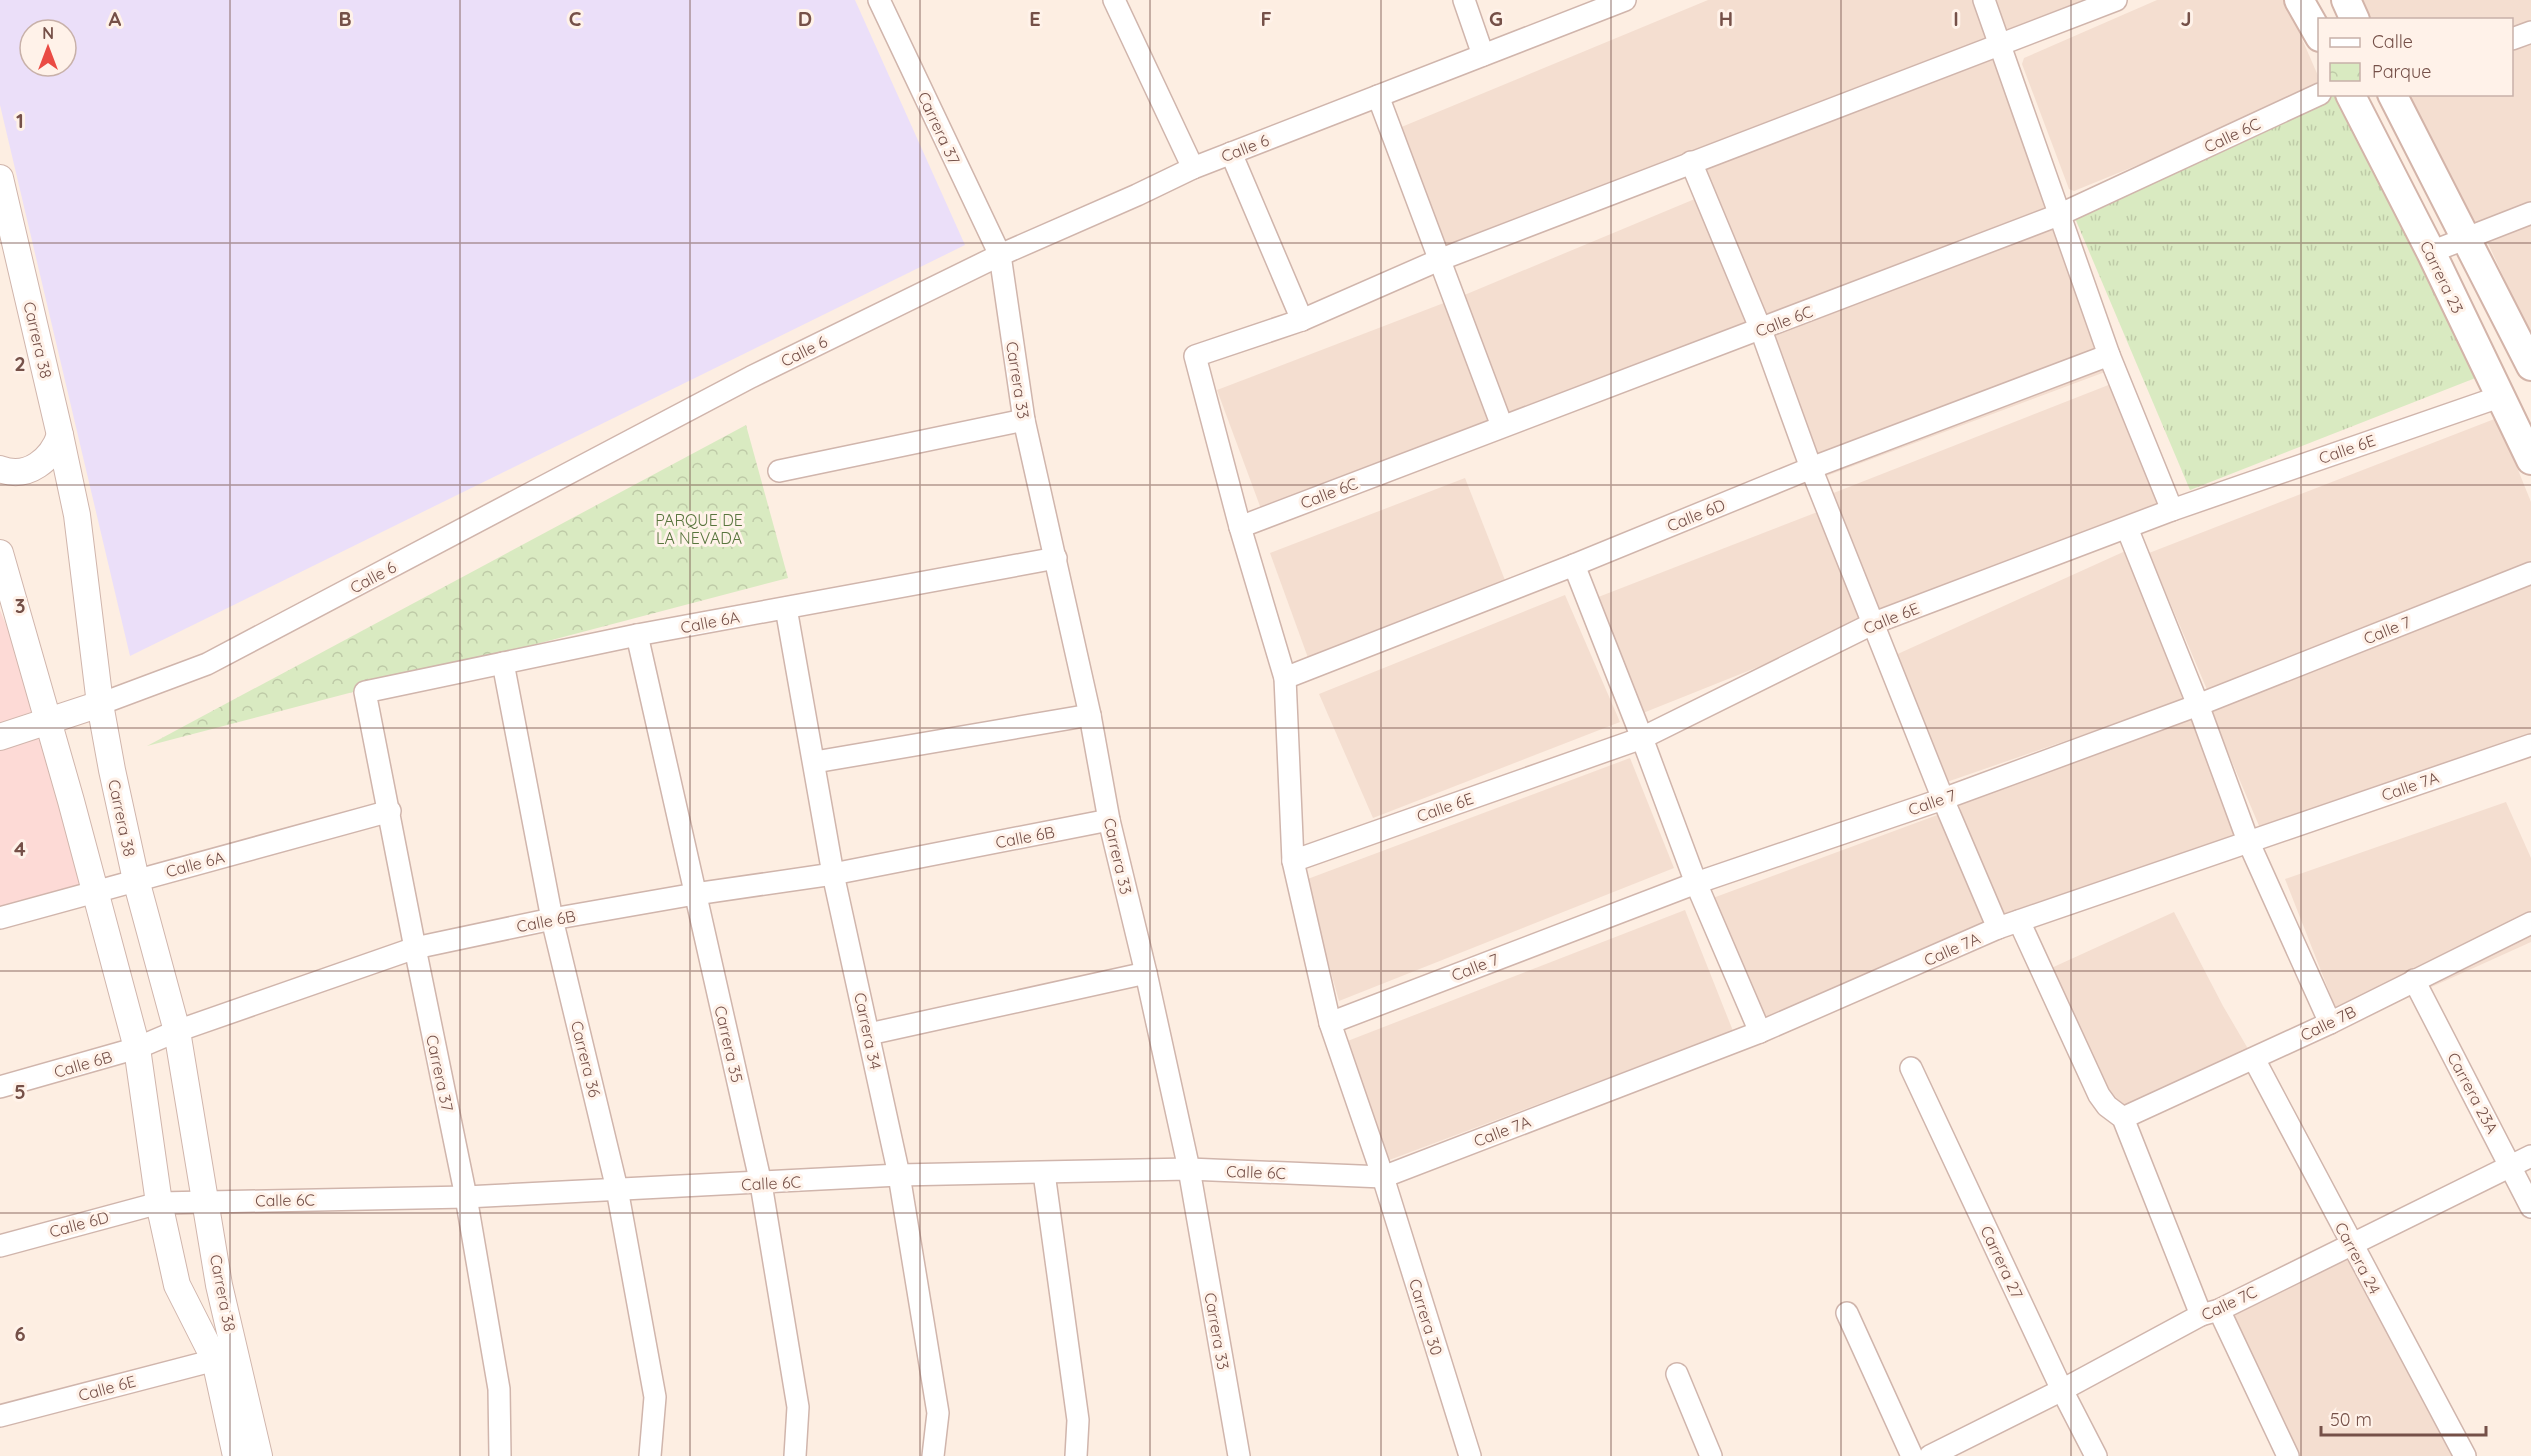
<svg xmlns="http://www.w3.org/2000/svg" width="2531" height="1456" font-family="Quicksand,sans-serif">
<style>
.residential{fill:#f4ded0}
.commercial{fill:#fddad6}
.education{fill:#ebdff9;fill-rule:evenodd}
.grass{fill:url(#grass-tufts)}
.park{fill:url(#park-crowns)}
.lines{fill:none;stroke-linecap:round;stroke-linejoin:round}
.minor-casing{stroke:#d0b5ac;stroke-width:24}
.tertiary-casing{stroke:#d0b5ac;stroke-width:28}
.secondary-casing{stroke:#d3b4a9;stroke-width:32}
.minor{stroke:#fff;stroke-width:21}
.tertiary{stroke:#fff;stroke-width:26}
.secondary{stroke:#fff;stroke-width:28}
.grid{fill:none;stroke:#755048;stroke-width:1.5;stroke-opacity:0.55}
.labels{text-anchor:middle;stroke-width:6;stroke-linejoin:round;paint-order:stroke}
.street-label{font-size:16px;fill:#755048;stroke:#fff2e9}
.park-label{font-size:16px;fill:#58753d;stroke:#fff2e9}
.grid-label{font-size:20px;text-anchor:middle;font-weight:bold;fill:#755048;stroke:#fff2e9;stroke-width:6;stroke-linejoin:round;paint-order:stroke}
</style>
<defs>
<pattern id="grass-tufts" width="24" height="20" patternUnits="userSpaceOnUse" patternTransform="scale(1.5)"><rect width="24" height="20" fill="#d9eac1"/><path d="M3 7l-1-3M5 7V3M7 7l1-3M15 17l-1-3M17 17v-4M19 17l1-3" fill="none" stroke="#becaa7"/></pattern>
<pattern id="park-crowns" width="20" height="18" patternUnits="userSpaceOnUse" patternTransform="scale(1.5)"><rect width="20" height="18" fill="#d9eac1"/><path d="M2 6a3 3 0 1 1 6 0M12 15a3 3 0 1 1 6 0" fill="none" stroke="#becaa7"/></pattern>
</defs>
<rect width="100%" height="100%" fill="#fdeee2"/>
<g class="residential">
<polygon points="1708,0 1977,0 2061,214 1761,330 1695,171 1452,266 1399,128"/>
<polygon points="1992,0 2123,0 2004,34"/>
<polygon points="2157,0 2285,0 2319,78 2319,91 2074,191 2069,189 2022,64 2024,58"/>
<polygon points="2350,0 2531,0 2531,23 2512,30 2512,20 2358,19"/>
<polygon points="2531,40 2531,214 2478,234 2407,95 2512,94 2512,47"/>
<polygon points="1702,196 1754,329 1510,421 1462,296"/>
<polygon points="2055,223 2113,369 1821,478 1763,336"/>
<polygon points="2531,225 2531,337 2487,241"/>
<polygon points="1449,301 1499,423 1264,517 1217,390"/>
<polygon points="2111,384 2166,508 1882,621 1831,494"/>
<polygon points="2497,418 2531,502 2531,578 2211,699 2149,553"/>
<polygon points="1465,478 1508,588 1311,666 1270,553"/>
<polygon points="1820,511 1866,624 1633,717 1588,601"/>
<polygon points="2132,548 2195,696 1941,784 1891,657"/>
<polygon points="2531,581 2531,739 2268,847 2210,710"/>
<polygon points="1565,595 1620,722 1373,818 1319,694"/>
<polygon points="2193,719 2246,849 2002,937 1959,805"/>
<polygon points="1630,758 1674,868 1339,1001 1305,880"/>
<polygon points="2506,802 2531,858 2531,942 2343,1027 2285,879"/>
<polygon points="1940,814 1992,939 1752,1032 1702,902"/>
<polygon points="1685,910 1733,1031 1384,1162 1345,1042"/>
<polygon points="2174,912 2223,1006 2254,1059 2118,1115 2047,970"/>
<polygon points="2348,1251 2457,1456 2295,1456 2221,1311"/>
</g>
<g class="commercial">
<polygon points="0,610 40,709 0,723"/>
<polygon points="41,722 87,886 0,912 0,737"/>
</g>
<path class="education" d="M0 0H855L965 245 130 656 0 105ZM30 30H66V66H30Z"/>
<polygon class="grass" points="2330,95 2336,95 2478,377 2190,490 2069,204"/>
<polygon class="park" points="746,425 788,578 147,746"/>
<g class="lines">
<defs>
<g id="minor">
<polyline points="879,0 1000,255 1024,420 1090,715 1109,820 1146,973 1189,1169 1239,1456"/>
<polyline points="1114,0 1193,168"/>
<polyline points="1464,0 1483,55"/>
<polyline points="1984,0 2109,355 2172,510"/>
<polyline points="2512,39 2531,32"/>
<polyline points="1378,96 1502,426"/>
<polyline points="1231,153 1302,320"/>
<polyline points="1691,162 1761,330 1811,468 1943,799 1998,928"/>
<polyline points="2431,252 2531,213"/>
<polyline points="779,471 1024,420"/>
<polyline points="1240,527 2061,214 2320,94"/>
<polyline points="2127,528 2198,705 2248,841 2330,1023"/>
<polyline points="1574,565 1642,738 1696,883 1760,1032"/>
<polyline points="786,608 833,874 899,1175 938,1413 933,1456"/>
<polyline points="637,635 761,1184 798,1407 795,1456"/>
<polyline points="503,663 552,919 617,1189 655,1397 650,1456"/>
<polyline points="1285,678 1574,565 1811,468 2109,355"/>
<polyline points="100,704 207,664 751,377 1000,255 1137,195 1193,168 1625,0"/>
<polyline points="815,762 1090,715"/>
<polyline points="1293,861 1642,738 1874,623 2172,510 2499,397"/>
<polyline points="0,918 390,811"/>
<polyline points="2019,921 2099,1095 2107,1106 2123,1118 2201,1315"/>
<polyline points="2414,980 2531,1207"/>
<polyline points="1330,1023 1696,883 1943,799 2198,705 2531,573"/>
<polyline points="869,1034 1146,973"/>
<polyline points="2254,1059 2465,1456"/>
<polyline points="1911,1068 2062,1390 2096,1456"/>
<polyline points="0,1087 137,1048 177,1031 415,948 552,919 695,894 833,874 1109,820"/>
<polyline points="2123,1118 2330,1023 2531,923"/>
<polyline points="1044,1173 1078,1420 1076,1456"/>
<polyline points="0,1246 159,1203 466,1197 899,1175 1189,1169 1383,1177 1760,1032 1998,928 2531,745"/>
<polyline points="2219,1310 2288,1456"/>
<polyline points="1847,1313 1912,1456"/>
<polyline points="1677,1374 1711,1456"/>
<polyline points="0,1416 215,1360"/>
<polyline points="500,1456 499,1389 466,1197 415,948 365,692 637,635 1056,558"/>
<polyline points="1470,1456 1383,1177 1330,1023 1293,861 1285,678 1240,527 1195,356 1302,320 1439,260 2116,0"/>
<polyline points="1930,1456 2062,1390 2201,1315 2219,1310 2531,1156"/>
</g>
<g id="tertiary">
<polyline points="0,178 60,435 77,515 100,704 112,770 136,880 177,1031 219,1285 259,1456"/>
<path d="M0 469C28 480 52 459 60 435"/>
<polyline points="0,553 71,801 137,1048 159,1203 177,1285 215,1360 236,1456"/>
<polyline points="0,737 100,704"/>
</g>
<g id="secondary">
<polyline points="2299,0 2320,37"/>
<polyline points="2346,0 2355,20"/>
<polyline points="2350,94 2431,252 2531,460"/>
<polyline points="2392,94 2531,366"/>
</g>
</defs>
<use href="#minor" class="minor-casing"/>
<use href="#tertiary" class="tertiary-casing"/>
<use href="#secondary" class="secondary-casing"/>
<use href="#minor" class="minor"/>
<use href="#tertiary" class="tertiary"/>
<use href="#secondary" class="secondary"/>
</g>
<path class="grid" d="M230 0V1456M460 0V1456M690 0V1456M920 0V1456M1150 0V1456M1381 0V1456M1611 0V1456M1841 0V1456M2071 0V1456M2301 0V1456M0 243H2531M0 485H2531M0 728H2531M0 971H2531M0 1213H2531"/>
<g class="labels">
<g class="street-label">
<text transform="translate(939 128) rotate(65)" y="6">Carrera 37</text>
<text transform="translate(2232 135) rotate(-25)" y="6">Calle 6C</text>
<text transform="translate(1245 148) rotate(-21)" y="6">Calle 6</text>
<text transform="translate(2442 277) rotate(64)" y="6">Carrera 23</text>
<text transform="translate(1784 321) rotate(-21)" y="6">Calle 6C</text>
<text transform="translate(38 340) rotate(77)" y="6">Carrera 38</text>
<text transform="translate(804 351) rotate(-26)" y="6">Calle 6</text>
<text transform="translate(1018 380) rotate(81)" y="6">Carrera 33</text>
<text transform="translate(2347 449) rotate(-19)" y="6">Calle 6E</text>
<text transform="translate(1329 493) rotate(-21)" y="6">Calle 6C</text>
<text transform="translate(1696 515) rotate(-22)" y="6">Calle 6D</text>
<text transform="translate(373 577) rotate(-28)" y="6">Calle 6</text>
<text transform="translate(1891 618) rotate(-22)" y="6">Calle 6E</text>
<text transform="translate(710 622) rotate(-11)" y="6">Calle 6A</text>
<text transform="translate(2387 630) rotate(-22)" y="6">Calle 7</text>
<text transform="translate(2410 786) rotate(-19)" y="6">Calle 7A</text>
<text transform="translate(1932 802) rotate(-19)" y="6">Calle 7</text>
<text transform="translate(1445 807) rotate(-19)" y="6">Calle 6E</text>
<text transform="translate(122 818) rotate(78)" y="6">Carrera 38</text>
<text transform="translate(1025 837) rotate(-11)" y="6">Calle 6B</text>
<text transform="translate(1118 856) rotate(77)" y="6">Carrera 33</text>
<text transform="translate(195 864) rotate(-15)" y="6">Calle 6A</text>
<text transform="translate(546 921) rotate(-11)" y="6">Calle 6B</text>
<text transform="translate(1952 949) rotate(-24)" y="6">Calle 7A</text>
<text transform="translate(1475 967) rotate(-21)" y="6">Calle 7</text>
<text transform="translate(2328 1023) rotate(-26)" y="6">Calle 7B</text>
<text transform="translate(868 1031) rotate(78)" y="6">Carrera 34</text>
<text transform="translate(729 1044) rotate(77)" y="6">Carrera 35</text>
<text transform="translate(586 1059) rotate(76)" y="6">Carrera 36</text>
<text transform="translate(83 1064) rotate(-16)" y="6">Calle 6B</text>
<text transform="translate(440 1073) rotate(78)" y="6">Carrera 37</text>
<text transform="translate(2473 1093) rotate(62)" y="6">Carrera 23A</text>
<text transform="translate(1502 1131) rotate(-21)" y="6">Calle 7A</text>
<text transform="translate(1256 1172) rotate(2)" y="6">Calle 6C</text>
<text transform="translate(771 1183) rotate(-3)" y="6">Calle 6C</text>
<text transform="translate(285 1200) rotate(-1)" y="6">Calle 6C</text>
<text transform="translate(79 1224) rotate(-15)" y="6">Calle 6D</text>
<text transform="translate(2358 1258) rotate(62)" y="6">Carrera 24</text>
<text transform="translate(2002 1262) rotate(65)" y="6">Carrera 27</text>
<text transform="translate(223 1293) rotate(79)" y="6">Carrera 38</text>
<text transform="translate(2229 1303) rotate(-25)" y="6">Calle 7C</text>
<text transform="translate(1426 1317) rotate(73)" y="6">Carrera 30</text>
<text transform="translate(1217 1331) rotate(80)" y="6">Carrera 33</text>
<text transform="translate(107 1388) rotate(-15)" y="6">Calle 6E</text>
</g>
<g class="park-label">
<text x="699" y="526">PARQUE DE<tspan x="699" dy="18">LA NEVADA</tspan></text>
</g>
</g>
<g class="grid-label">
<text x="115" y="26">A</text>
<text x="345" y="26">B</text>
<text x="575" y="26">C</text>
<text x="805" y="26">D</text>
<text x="1035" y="26">E</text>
<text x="1266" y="26">F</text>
<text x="1496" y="26">G</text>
<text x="1726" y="26">H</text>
<text x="1956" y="26">I</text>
<text x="2186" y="26">J</text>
<text x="20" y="128">1</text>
<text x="20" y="371">2</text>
<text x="20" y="613">3</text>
<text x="20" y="856">4</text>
<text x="20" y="1099">5</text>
<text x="20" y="1341">6</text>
</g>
<rect x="2318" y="18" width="195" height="78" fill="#fff2e9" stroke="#c8b1a9" stroke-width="1.5"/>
<rect x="2330" y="38" width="30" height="9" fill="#ffffff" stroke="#c8b1a9" stroke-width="1.5"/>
<text x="2372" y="48" font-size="18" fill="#755048">Calle</text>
<rect x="2330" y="63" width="30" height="18" fill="url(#park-crowns)" stroke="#c8b1a9" stroke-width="1.5"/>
<text x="2372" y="78" font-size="18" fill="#755048">Parque</text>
<g transform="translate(48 48)"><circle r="28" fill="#fff2e9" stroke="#c8b1a9" stroke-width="1.5"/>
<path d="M0-4.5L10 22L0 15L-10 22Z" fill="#ea4b44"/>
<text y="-9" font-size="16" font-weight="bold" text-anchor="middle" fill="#755048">N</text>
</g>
<path d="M2321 1426v9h165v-9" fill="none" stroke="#755048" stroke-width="3"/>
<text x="2330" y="1426" font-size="18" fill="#755048" stroke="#fff2e9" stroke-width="4.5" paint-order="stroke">50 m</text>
</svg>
